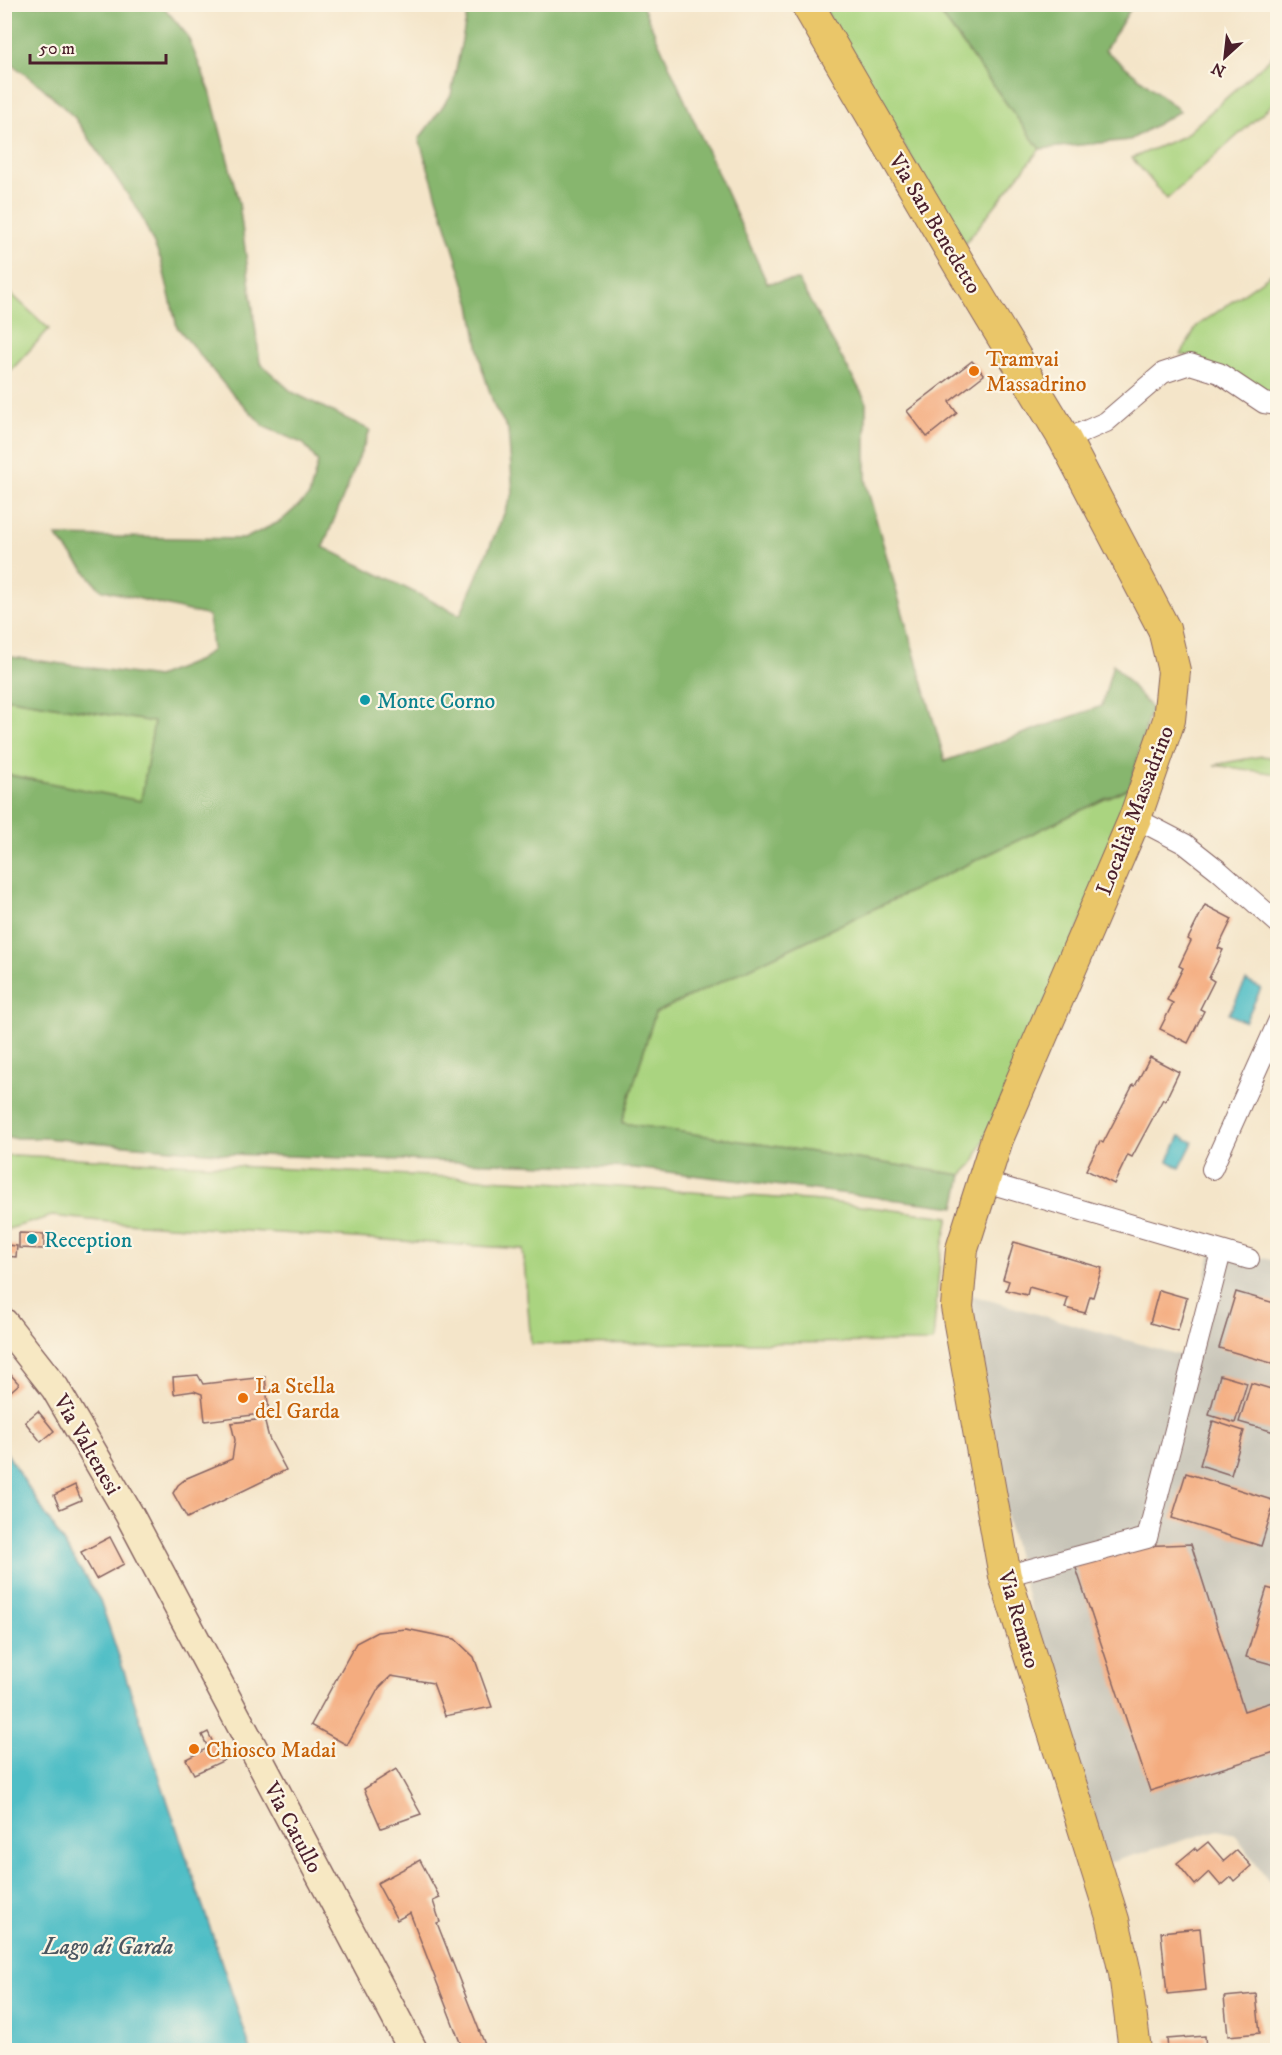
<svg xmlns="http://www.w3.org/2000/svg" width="1282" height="2055" font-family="'IM FELL DW Pica',serif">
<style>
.industrial{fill:#c7c4b8}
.green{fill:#aad480;stroke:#7a7a56;stroke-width:1.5}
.forest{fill:#87b66e;stroke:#686a4c;stroke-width:1.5}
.water{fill:#50bec6;stroke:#4d6e78;stroke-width:1.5}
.building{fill:#f4ac7f}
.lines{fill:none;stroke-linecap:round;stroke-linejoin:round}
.street-casing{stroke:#866462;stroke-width:22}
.secondary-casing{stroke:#866462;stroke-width:31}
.primary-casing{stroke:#866462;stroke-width:34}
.street{stroke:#fff;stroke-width:20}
.secondary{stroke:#f7e8c3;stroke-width:28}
.primary{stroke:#eac669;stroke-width:32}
.food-dot{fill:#e8710a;stroke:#fcf5e5;stroke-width:2}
.culture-dot{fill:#0f9aa8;stroke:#fcf5e5;stroke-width:2}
.labels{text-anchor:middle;stroke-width:4.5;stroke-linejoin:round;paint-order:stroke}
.street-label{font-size:22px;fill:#4a1f2b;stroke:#fcf5e5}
.food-label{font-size:22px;fill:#c56008;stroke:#fcf5e5;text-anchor:start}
.culture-label{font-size:22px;fill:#0d838f;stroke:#fcf5e5;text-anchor:start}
.water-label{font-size:24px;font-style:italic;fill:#4c5761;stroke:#fcf5e5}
</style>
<rect width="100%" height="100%" fill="#fcf5e5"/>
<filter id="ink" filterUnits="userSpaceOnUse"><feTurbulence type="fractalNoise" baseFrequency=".0167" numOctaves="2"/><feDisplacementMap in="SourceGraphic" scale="12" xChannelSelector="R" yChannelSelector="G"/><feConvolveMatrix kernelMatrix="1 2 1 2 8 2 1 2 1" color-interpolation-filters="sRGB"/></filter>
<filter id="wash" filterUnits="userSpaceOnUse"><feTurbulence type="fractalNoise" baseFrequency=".008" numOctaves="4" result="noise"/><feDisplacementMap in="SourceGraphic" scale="24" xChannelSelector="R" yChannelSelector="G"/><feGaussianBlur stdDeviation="1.35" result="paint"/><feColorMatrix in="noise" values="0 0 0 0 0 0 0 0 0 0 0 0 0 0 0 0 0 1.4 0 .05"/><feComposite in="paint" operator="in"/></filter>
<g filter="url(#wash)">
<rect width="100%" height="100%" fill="#f4e5c9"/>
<polygon class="industrial" points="1213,1243 1277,1262 1278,1886 1274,1888 1235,1834 1218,1830 1108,1863 1050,1683 996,1478 971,1295 1189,1358"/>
<g class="green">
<polygon points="822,5 934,5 1040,149 963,246"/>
<polygon points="1277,52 1277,100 1167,199 1132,158 1184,136"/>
<polygon points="1277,270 1277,394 1255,389 1197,357 1181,355 1197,326"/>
<polygon points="5,288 49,329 5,377"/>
<polygon points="4,698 154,722 141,802 5,774"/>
<polygon points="1262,756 1277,758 1277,774 1214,765"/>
<polygon points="1130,787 1130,812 973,1164 962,1175 622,1123 655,1013"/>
<polygon points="14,1155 547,1182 821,1201 949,1217 940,1257 933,1342 531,1344 523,1249 110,1222 52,1216 5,1230 5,1156"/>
</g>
<g class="forest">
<polygon points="5,5 162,5 187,35 210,91 239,203 260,363 292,392 370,430 323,547 460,615 513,493 508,429 495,408 482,368 471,305 419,139 451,95 469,5 642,5 767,283 798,280 866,401 866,484 945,761 1102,706 1113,664 1151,708 1130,787 655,1013 622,1123 962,1175 955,1207 634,1168 229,1154 45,1138 5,1138 4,774 141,801 154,722 5,698 5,656 157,677 199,660 212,650 209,616 100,589 56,536 244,539 281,521 309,496 318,462 304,444 265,427 227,388 177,327 161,260 139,211 75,118 42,87 5,59"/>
<polygon points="934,5 1133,5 1105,50 1180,111 1130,140 1040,149"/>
</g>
<g class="water">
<polygon points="1246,981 1261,988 1245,1022 1229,1014"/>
<polygon points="1180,1136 1193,1142 1180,1168 1168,1161"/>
<polygon points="4,1449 100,1600 251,2050 5,2050"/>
</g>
<g id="blocks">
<g class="building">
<polygon points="972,361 984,375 949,402 957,413 927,437 907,411"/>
<polygon points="1205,905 1232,919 1218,948 1223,950 1209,978 1214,981 1200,1009 1204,1011 1188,1043 1160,1029 1173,1003 1167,1000 1183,968 1179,966 1191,941 1188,939"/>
<polygon points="1150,1057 1179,1072 1165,1101 1163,1099 1132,1157 1128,1155 1114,1184 1086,1170 1100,1141 1103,1143 1133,1085 1135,1086"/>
<polygon points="19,1233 44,1234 44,1249 19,1248"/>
<polygon points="1014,1242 1102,1268 1093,1297 1090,1296 1085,1313 1065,1308 1068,1298 1029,1287 1027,1295 1006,1290 1009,1281 1003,1279"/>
<polygon points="6,1245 17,1246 16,1257 6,1256"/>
<polygon points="1159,1290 1187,1298 1178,1331 1150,1323"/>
<polygon points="1236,1292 1278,1304 1278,1365 1219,1348"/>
<polygon points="4,1367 19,1384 4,1397"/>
<polygon points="198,1375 203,1384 265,1377 269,1413 205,1421 202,1394 194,1391 174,1394 173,1377"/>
<polygon points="1220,1375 1247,1383 1235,1423 1209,1415"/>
<polygon points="1251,1383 1278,1391 1278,1433 1239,1422"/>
<polygon points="38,1411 54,1431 41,1442 25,1422"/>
<polygon points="264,1419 269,1438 286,1470 187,1518 173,1493 178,1485 187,1478 232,1459 235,1440 231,1423"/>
<polygon points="1213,1421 1244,1431 1231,1475 1200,1465"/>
<polygon points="1186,1473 1275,1501 1261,1546 1172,1518"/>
<polygon points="75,1485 81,1500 60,1509 54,1495"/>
<polygon points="110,1537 124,1564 96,1579 81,1552"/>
<polygon points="1191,1544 1244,1711 1278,1700 1278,1751 1150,1791 1075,1565 1138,1546"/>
<polygon points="1267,1588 1278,1591 1278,1666 1246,1657"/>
<polygon points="406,1629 455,1639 474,1657 492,1707 445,1716 433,1683 391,1676 379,1688 347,1745 311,1725 356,1643 377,1632"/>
<polygon points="208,1732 215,1747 216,1746 219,1751 220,1750 225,1760 194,1774 186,1759 208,1748 202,1735"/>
<polygon points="396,1769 421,1814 381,1828 364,1789"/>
<polygon points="1208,1842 1224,1861 1237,1850 1251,1866 1234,1881 1231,1877 1221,1886 1209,1872 1195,1885 1177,1863 1195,1848 1197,1851"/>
<polygon points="420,1860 440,1898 433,1901 440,1922 437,1923 487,2050 463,2050 410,1913 397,1920 377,1883"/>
<polygon points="1200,1928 1206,1990 1167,1994 1161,1932"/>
<polygon points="1256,1994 1260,2033 1228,2036 1224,1997"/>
<polygon points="1205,2036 1206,2050 1168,2050 1167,2039"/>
</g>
</g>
</g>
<g filter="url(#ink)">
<use href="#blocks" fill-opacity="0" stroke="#866462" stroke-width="1.5"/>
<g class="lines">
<defs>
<g id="street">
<polyline points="1065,440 1106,422 1163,373 1190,364 1219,373 1264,403 1278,405"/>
<polyline points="1135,818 1185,844 1218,870 1278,923"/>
<polyline points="1212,1169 1278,1022"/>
<polyline points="982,1181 1249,1259"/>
<polyline points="1005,1576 1147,1538 1221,1252"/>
</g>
<polyline id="secondary" points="4,1323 55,1388 129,1514 413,2050"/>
<polyline id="primary" points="807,4 959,264 1065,440 1164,629 1174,671 1169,720 1135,818 997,1139 962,1249 957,1307 1005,1576 1113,1920 1125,1973 1135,2050"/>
</defs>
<use href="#street" class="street-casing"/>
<use href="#secondary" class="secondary-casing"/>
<use href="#primary" class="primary-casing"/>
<use href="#street" class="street"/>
<use href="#secondary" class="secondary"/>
<use href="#primary" class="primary"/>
</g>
</g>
<g class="food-dot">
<circle cx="974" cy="371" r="6"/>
<circle cx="243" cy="1398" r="6"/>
<circle cx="194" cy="1749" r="6"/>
</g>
<g class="culture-dot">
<circle cx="365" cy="700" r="6"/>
<circle cx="32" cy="1239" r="6"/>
</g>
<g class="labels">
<g class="street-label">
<text transform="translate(936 223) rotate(59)" y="8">Via San Benedetto</text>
<text transform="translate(1134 810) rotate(-69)" y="8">Località Massadrino</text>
<text transform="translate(88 1444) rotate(60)" y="8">Via Valtenesi</text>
<text transform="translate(1020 1619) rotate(74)" y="8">Via Remato</text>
<text transform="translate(294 1827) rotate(62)" y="8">Via Catullo</text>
</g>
<g class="food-label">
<text x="986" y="366">Tramvai<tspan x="986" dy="25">Massadrino</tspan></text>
<text x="255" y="1393">La Stella<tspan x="255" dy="25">del Garda</tspan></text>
<text x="206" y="1757">Chiosco Madai</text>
</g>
<g class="culture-label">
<text x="377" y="708">Monte Corno</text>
<text x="44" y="1247">Reception</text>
</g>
<g class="water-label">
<text x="108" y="1954">Lago di Garda</text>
</g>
</g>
<rect width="1282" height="2055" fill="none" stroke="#fcf5e5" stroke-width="24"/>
<g transform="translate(1225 57) rotate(207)" stroke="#fcf5e5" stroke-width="4.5" paint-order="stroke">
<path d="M0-4.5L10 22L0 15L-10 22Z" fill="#4a1f2b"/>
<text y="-9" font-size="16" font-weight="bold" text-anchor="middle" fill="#4a1f2b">N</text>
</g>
<path d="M30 54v9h136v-9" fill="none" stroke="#4a1f2b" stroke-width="3"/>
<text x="39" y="54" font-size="18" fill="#4a1f2b" stroke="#fcf5e5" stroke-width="4.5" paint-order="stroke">50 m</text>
</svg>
